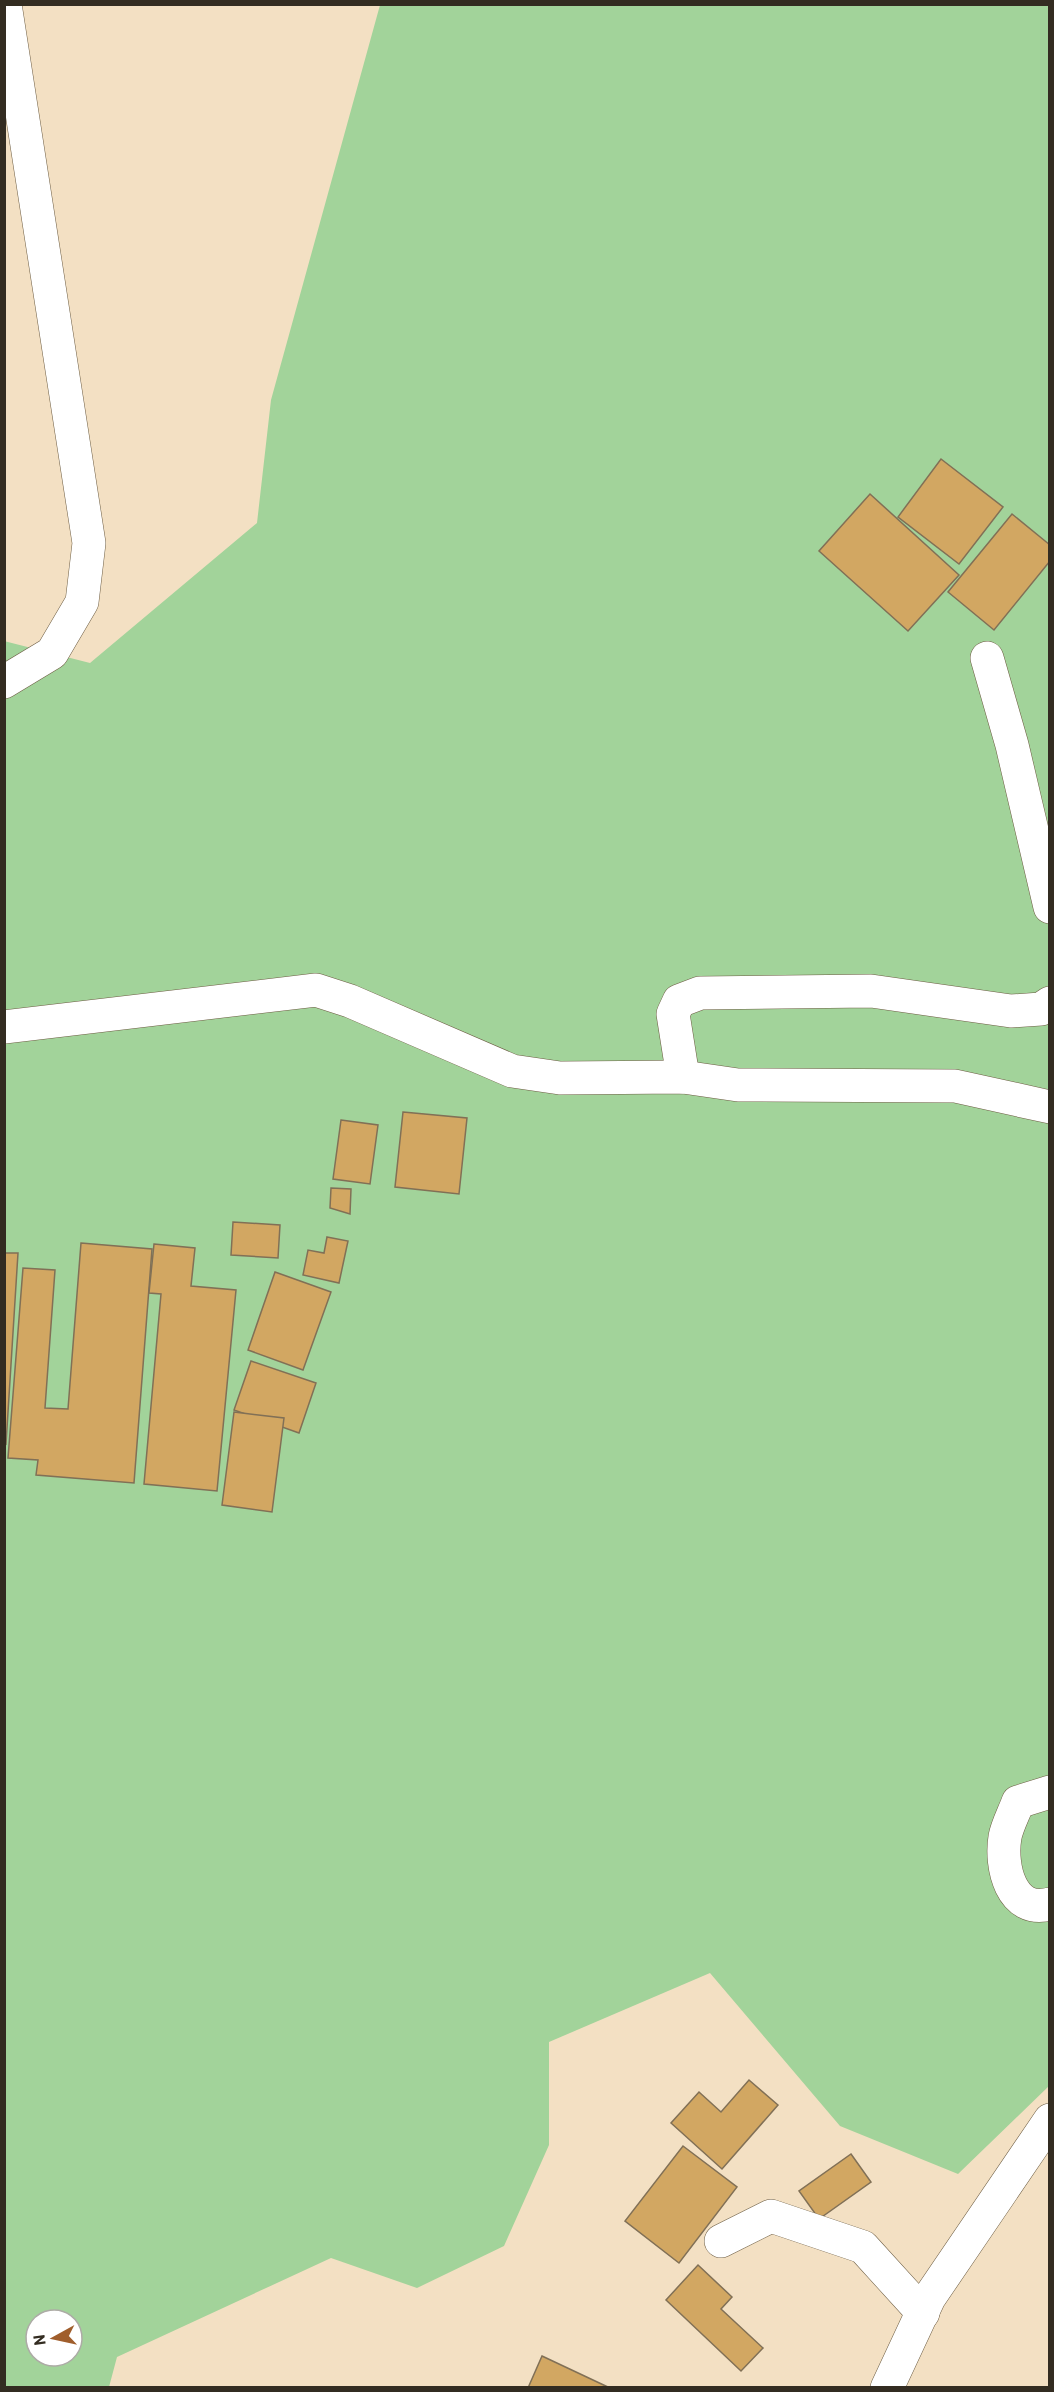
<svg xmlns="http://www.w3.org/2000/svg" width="1054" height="2392" font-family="Barlow,sans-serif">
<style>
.green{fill:#a2d39a;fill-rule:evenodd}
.building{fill:#d2a762;stroke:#817056;stroke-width:1.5}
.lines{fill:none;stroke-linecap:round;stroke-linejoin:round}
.minor-casing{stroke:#6d5d43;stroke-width:34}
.minor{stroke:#fff;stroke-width:33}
</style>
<rect width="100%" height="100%" fill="#f3e0c3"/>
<path class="green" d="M380 5H1049L1050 2085 958 2174 840 2126 710 1973 549 2042V2145L504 2246 417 2288 331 2258 117 2357 109 2387H5L4 641 90 663 257 523 271 400ZM36 2320H72V2356H36Z"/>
<g class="building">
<polygon points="941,459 1003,507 959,564 898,517"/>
<polygon points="870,494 959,575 908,631 819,551"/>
<polygon points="1012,514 1050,545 1050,561 994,630 948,592"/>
<polygon points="403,1112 467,1118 459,1194 395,1187"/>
<polygon points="341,1120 378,1125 370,1184 333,1179"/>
<polygon points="331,1188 351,1189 350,1214 330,1208"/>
<polygon points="233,1222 280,1225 278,1258 231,1255"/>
<polygon points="327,1237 348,1241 339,1283 303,1275 308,1250 324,1253"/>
<polygon points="81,1243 152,1249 134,1483 36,1475 38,1460 8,1458 23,1268 55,1270 45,1408 68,1409"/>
<polygon points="154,1244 195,1248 191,1286 236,1290 217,1491 144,1484 161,1294 149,1293"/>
<polygon points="4,1253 18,1253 6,1444 4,1443"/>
<polygon points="275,1272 331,1292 303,1370 248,1350"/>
<polygon points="251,1361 316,1383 299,1433 234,1410"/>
<polygon points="234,1412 284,1418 272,1512 222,1505"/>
<polygon points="749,2080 778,2105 722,2169 671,2123 699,2092 721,2112"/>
<polygon points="683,2146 737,2187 679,2263 625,2221"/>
<polygon points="851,2154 871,2182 819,2219 799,2191"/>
<polygon points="698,2265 732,2297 721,2309 763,2348 741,2371 666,2300"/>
<polygon points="542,2356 610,2388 528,2388"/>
</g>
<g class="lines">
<defs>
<g id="minor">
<polyline points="987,658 1012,745 1050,907"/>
<polyline points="4,682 52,653 82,602 89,543 5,4"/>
<polyline points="4,1027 316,990 350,1001 512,1071 560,1078 683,1077 738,1085 955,1086 1050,1107"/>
<polyline points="683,1077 673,1014 679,1001 700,993 871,991 1011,1011 1041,1009 1050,1003"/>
<path d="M1050 1792 1018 1802C1014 1813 1007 1826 1005 1837 1000 1866 1011 1915 1050 1904"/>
<polyline points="721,2241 771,2216 863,2247 923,2313"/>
<polyline points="887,2388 929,2298 1050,2120"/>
</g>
</defs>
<use href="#minor" class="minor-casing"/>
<use href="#minor" class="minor"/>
</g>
<rect width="1054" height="2392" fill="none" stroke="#332c21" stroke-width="12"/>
<g transform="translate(54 2338) rotate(262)"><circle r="28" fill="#ffffff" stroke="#adaba6" stroke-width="1.5"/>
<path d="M0-4.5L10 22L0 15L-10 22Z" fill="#a05e2c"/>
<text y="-9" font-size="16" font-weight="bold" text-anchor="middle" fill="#332c21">N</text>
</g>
</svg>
